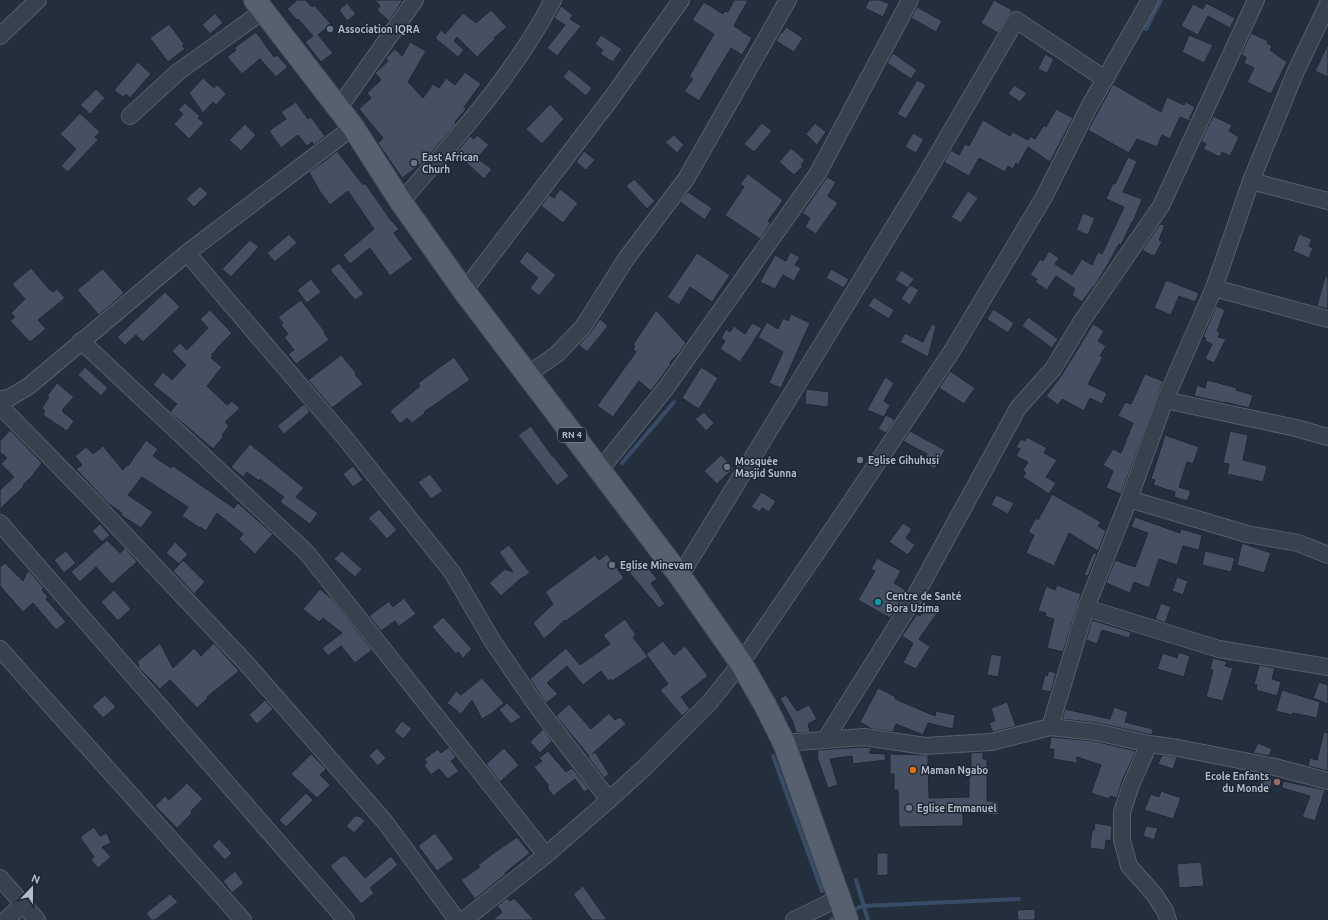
<svg xmlns="http://www.w3.org/2000/svg" width="1328" height="920" font-family="Ubuntu,sans-serif">
<style>
.lines{fill:none;stroke-linecap:round;stroke-linejoin:round}
.stream{stroke:#394c67;stroke-width:4}
.building{fill:#455162;stroke:#1f2835}
.minor-casing{stroke:#565f6c;stroke-width:18}
.primary-casing{stroke:#414a57;stroke-width:24}
.minor{stroke:#38414e;stroke-width:16}
.primary{stroke:#56606e;stroke-width:22}
.service-dot{fill:#5c6f8a;stroke:#1d2633;stroke-width:1.5}
.worship-dot{fill:#6b7280;stroke:#1d2633;stroke-width:1.5}
.culture-dot{fill:#0f9aa8;stroke:#1d2633;stroke-width:1.5}
.food-dot{fill:#e8710a;stroke:#1d2633;stroke-width:1.5}
.education-dot{fill:#8d6e63;stroke:#1d2633;stroke-width:1.5}
.labels{text-anchor:middle;stroke-width:3;stroke-linejoin:round;paint-order:stroke}
.shield{fill:#1d2633;stroke:#878f9c;stroke-width:1}
.shield-label{font-size:9px;font-weight:bold;fill:#b4bcc9}
.poi-label{font-size:10px;font-weight:bold;fill:#b4bcc9;stroke:#1d2633;text-anchor:start}
</style>
<rect width="100%" height="100%" fill="#242f3e"/>
<g class="lines">
<g class="stream">
<polyline points="1146,29 1161,0"/>
<polyline points="622,463 674,402"/>
<polyline points="773,756 822,891"/>
<polyline points="856,880 868,920"/>
<polyline points="850,911 863,906 1019,899"/>
<polyline points="831,920 838,916"/>
</g>
</g>
<g class="building">
<polygon points="297,0 305,0 312,7 314,5 331,24 318,35 333,53 321,62 305,42 313,36 298,19 297,20 287,9"/>
<polygon points="375,0 403,0 389,21 377,10 380,6"/>
<polygon points="734,0 748,0 734,26 752,38 742,55 731,48 699,101 684,91 693,79 689,77 714,34 692,20 704,2 723,14 725,11 728,12"/>
<polygon points="869,0 880,0 889,4 883,17 865,8"/>
<polygon points="994,0 1012,10 998,33 981,23"/>
<polygon points="347,3 356,14 347,21 339,10"/>
<polygon points="1206,3 1235,18 1230,28 1208,16 1198,35 1181,26 1193,4 1203,9"/>
<polygon points="561,6 573,15 570,19 581,26 557,56 547,48 565,25 554,18"/>
<polygon points="917,7 942,21 936,32 911,18"/>
<polygon points="491,10 507,27 494,38 495,39 477,57 457,37 454,41 464,50 458,57 435,38 441,30 445,34 463,13 476,23"/>
<polygon points="215,13 223,23 210,34 202,25"/>
<polygon points="169,24 184,44 182,46 185,49 168,62 150,38"/>
<polygon points="786,27 803,38 794,52 776,41 781,32 782,33"/>
<polygon points="256,32 274,57 277,55 288,67 276,77 260,59 242,74 227,57 236,50 234,48"/>
<polygon points="1251,33 1268,41 1267,43 1272,46 1270,50 1287,62 1271,94 1247,82 1254,68 1244,63 1246,57 1241,55"/>
<polygon points="601,35 622,49 613,62 600,54 603,50 595,44"/>
<polygon points="1189,35 1213,45 1204,63 1182,52"/>
<polygon points="410,42 426,51 408,82 423,98 433,84 439,88 446,78 455,85 465,72 481,84 464,107 466,109 455,122 456,124 421,164 402,178 378,143 383,138 359,109 371,98 367,93 381,80 375,73 388,61 386,58 395,49 402,56"/>
<polygon points="1328,44 1328,77 1315,71"/>
<polygon points="893,53 917,70 911,79 887,63"/>
<polygon points="1045,54 1054,59 1047,73 1038,69"/>
<polygon points="138,62 151,74 130,98 126,94 123,97 114,90"/>
<polygon points="569,69 592,88 586,96 563,77"/>
<polygon points="203,78 214,88 216,85 219,86 226,94 216,105 213,102 203,113 189,93"/>
<polygon points="917,80 926,85 906,119 897,114"/>
<polygon points="1113,84 1161,112 1167,97 1184,105 1186,102 1195,107 1189,119 1192,117 1190,121 1180,117 1170,139 1162,135 1157,147 1137,139 1129,153 1088,130"/>
<polygon points="1014,85 1027,93 1020,102 1008,94"/>
<polygon points="96,89 105,98 90,114 80,105"/>
<polygon points="296,102 308,119 311,117 325,136 314,145 312,142 307,146 298,135 281,148 269,131 286,119 281,112"/>
<polygon points="185,103 200,116 198,118 204,123 189,139 174,124 183,114 178,110"/>
<polygon points="550,104 564,119 542,144 526,129"/>
<polygon points="1056,109 1073,118 1050,162 1028,147 1018,165 1016,163 1013,169 1008,166 1005,172 979,158 969,176 944,162 951,150 959,155 965,144 969,146 983,120 1010,136 1013,132 1028,140 1030,136 1035,139 1044,125 1046,127"/>
<polygon points="80,113 100,132 95,137 98,140 68,172 61,166 76,149 60,134"/>
<polygon points="1213,116 1232,125 1229,131 1239,137 1230,156 1222,152 1220,157 1203,149 1206,144 1201,141"/>
<polygon points="762,123 772,131 754,152 744,144"/>
<polygon points="815,123 826,132 817,145 806,134"/>
<polygon points="245,124 256,135 241,151 229,140"/>
<polygon points="913,133 924,139 916,153 905,147"/>
<polygon points="477,135 489,145 477,158 492,169 484,179 456,153 470,136 474,139"/>
<polygon points="674,135 684,145 677,153 665,142"/>
<polygon points="791,148 805,160 801,165 803,166 794,175 779,162"/>
<polygon points="337,151 363,185 365,183 390,219 399,229 394,233 413,259 390,276 370,248 350,264 343,255 374,229 348,191 330,205 319,190 309,172 326,160"/>
<polygon points="584,151 595,160 586,170 576,162"/>
<polygon points="1128,157 1137,161 1123,192 1142,199 1133,222 1132,222 1121,245 1119,244 1107,266 1094,287 1093,287 1082,302 1072,295 1075,289 1056,276 1047,290 1035,282 1037,279 1030,275 1040,259 1043,261 1049,251 1059,258 1055,264 1072,275 1082,259 1092,265 1098,252 1102,254 1124,207 1106,199 1113,183 1115,184"/>
<polygon points="748,174 783,200 768,221 771,223 760,239 725,215 744,187 740,184"/>
<polygon points="827,177 836,182 828,196 838,203 816,234 805,227 810,218 802,213"/>
<polygon points="634,179 655,201 647,209 626,186"/>
<polygon points="200,186 208,194 194,207 186,199"/>
<polygon points="560,189 578,203 563,223 541,206 549,195 554,198"/>
<polygon points="968,191 978,198 961,223 951,217"/>
<polygon points="688,192 712,208 705,220 680,202"/>
<polygon points="1083,213 1095,218 1088,235 1076,230"/>
<polygon points="1160,224 1165,225 1159,240 1162,242 1155,255 1151,255 1142,250"/>
<polygon points="289,234 297,243 275,262 267,253"/>
<polygon points="1299,234 1312,239 1309,246 1313,248 1309,258 1293,251"/>
<polygon points="250,240 259,247 231,277 222,269"/>
<polygon points="527,251 556,275 539,296 530,288 538,278 519,262"/>
<polygon points="790,252 800,257 795,265 801,268 794,281 783,275 775,289 760,282 775,255 786,261"/>
<polygon points="697,253 730,275 712,302 690,287 679,305 667,297"/>
<polygon points="339,263 364,294 355,300 330,270"/>
<polygon points="31,268 49,289 53,292 57,289 65,298 38,320 46,329 30,342 10,321 15,317 11,313 25,299 12,284"/>
<polygon points="103,269 124,293 99,315 77,290 101,270"/>
<polygon points="831,269 849,279 844,288 826,278"/>
<polygon points="901,270 914,279 910,285 919,290 910,305 901,299 910,285 908,288 895,280"/>
<polygon points="1325,277 1328,277 1328,309 1317,306"/>
<polygon points="311,279 321,292 307,303 297,290"/>
<polygon points="1166,280 1199,293 1195,302 1179,296 1171,315 1154,308"/>
<polygon points="165,292 180,307 143,342 136,335 125,345 117,337"/>
<polygon points="874,297 894,310 889,319 868,306"/>
<polygon points="301,300 325,332 324,333 329,340 296,364 288,354 294,350 284,337 288,334 281,325 283,323 278,317"/>
<polygon points="1216,306 1225,310 1217,331 1220,332 1218,337 1226,339 1214,363 1205,359 1212,344 1205,341 1206,338 1203,337"/>
<polygon points="993,309 1014,323 1008,333 987,319"/>
<polygon points="210,310 232,333 217,348 217,349 211,355 213,356 211,358 222,367 207,386 227,405 232,401 240,408 225,422 229,426 222,435 224,436 213,449 170,412 177,404 153,385 163,372 172,380 186,365 172,351 180,343 187,350 208,328 200,319"/>
<polygon points="656,310 686,343 679,353 670,362 671,364 651,391 639,381 613,417 597,406 636,352 633,349 635,346 633,345"/>
<polygon points="791,314 810,323 781,388 769,383 783,352 758,337 767,322 778,329 783,318 788,321"/>
<polygon points="1028,317 1058,339 1052,348 1022,326"/>
<polygon points="600,319 608,326 587,352 579,345 590,333"/>
<polygon points="752,323 762,328 740,362 720,349 725,341 721,338 726,329 730,332 734,326 745,334"/>
<polygon points="932,324 936,326 928,357 900,342 905,333 923,342"/>
<polygon points="1093,324 1104,331 1098,341 1106,346 1100,356 1103,357 1088,384 1107,393 1102,404 1090,398 1084,411 1062,399 1058,405 1046,396 1061,376"/>
<polygon points="341,355 356,373 355,374 363,384 332,408 308,380"/>
<polygon points="454,357 470,380 424,412 425,413 412,423 407,418 400,424 390,411 420,386 418,383"/>
<polygon points="85,367 108,388 101,396 78,375"/>
<polygon points="701,367 718,378 699,409 682,398"/>
<polygon points="950,371 975,388 964,404 939,388"/>
<polygon points="1145,374 1163,381 1121,494 1106,488 1113,471 1103,465 1113,449 1121,453 1133,423 1118,416 1125,402 1131,404"/>
<polygon points="885,377 894,383 884,401 890,405 884,417 867,410"/>
<polygon points="1207,380 1237,388 1236,390 1253,395 1249,408 1225,402 1225,403 1194,396 1197,385 1205,388"/>
<polygon points="57,383 74,397 62,410 64,411 63,412 74,421 67,431 43,415 45,411 42,408 49,397 47,396"/>
<polygon points="806,389 829,392 828,407 805,404"/>
<polygon points="304,404 310,412 284,434 277,426"/>
<polygon points="704,412 714,423 706,431 695,419"/>
<polygon points="886,415 895,420 886,433 878,429"/>
<polygon points="531,426 552,456 553,456 569,476 557,486 518,435"/>
<polygon points="10,430 42,463 33,475 23,485 24,486 0,509 0,490 14,477 1,464 7,458 0,452 0,441"/>
<polygon points="910,431 945,450 935,469 922,462 927,454 903,441"/>
<polygon points="1230,431 1248,435 1243,460 1267,466 1263,482 1227,474 1229,464 1223,463"/>
<polygon points="1165,435 1199,447 1193,464 1187,462 1179,487 1191,491 1187,501 1174,497 1175,492 1153,485 1155,480 1151,479"/>
<polygon points="1027,437 1047,448 1044,453 1057,460 1046,477 1056,483 1049,494 1023,477 1026,473 1023,470 1028,462 1016,456 1020,449 1016,447 1021,439 1025,441"/>
<polygon points="146,440 158,449 153,456 171,468 173,466 234,508 238,503 273,534 255,554 239,539 243,534 217,513 206,531 200,527 200,528 182,516 188,507 142,477 128,495 153,512 141,528 121,515 122,513 109,504 76,469 82,465 75,456 86,447 93,454 103,446 123,470 127,465 128,466"/>
<polygon points="250,444 304,488 296,497 318,513 310,524 280,502 284,497 260,479 259,481 247,472 243,477 231,467"/>
<polygon points="721,455 734,468 717,484 704,471"/>
<polygon points="353,466 363,480 353,487 343,474"/>
<polygon points="430,474 443,491 431,499 418,482"/>
<polygon points="761,492 776,501 769,512 762,508 760,512 751,507"/>
<polygon points="1052,494 1101,522 1098,526 1106,531 1098,551 1069,533 1054,566 1026,553 1034,535 1028,532 1036,518 1038,520"/>
<polygon points="996,495 1014,503 1008,514 991,505"/>
<polygon points="379,509 397,530 387,539 368,518"/>
<polygon points="1135,517 1180,533 1181,529 1202,535 1199,550 1183,546 1177,565 1159,559 1149,588 1134,582 1130,593 1106,583 1115,560 1135,567 1148,533 1131,527"/>
<polygon points="903,523 912,529 906,538 915,545 908,555 889,542"/>
<polygon points="100,524 110,535 102,542 92,531"/>
<polygon points="107,540 120,553 125,548 137,562 112,584 96,567 80,582 71,572"/>
<polygon points="175,542 188,554 179,564 166,553"/>
<polygon points="1242,543 1271,553 1264,573 1237,565"/>
<polygon points="509,545 530,573 519,580 501,596 489,583 505,569 513,572 499,552"/>
<polygon points="66,551 76,563 64,573 54,560"/>
<polygon points="342,551 362,569 355,577 334,559"/>
<polygon points="1205,551 1235,558 1231,572 1202,565"/>
<polygon points="1093,553 1097,554 1088,576 1084,575"/>
<polygon points="607,554 624,578 566,621 565,620 544,639 533,623 553,604 545,592 595,555 599,560"/>
<polygon points="877,558 901,571 894,583 907,591 890,618 858,600 875,571 871,569"/>
<polygon points="183,560 205,582 194,594 173,571"/>
<polygon points="642,560 657,579 651,583 665,604 659,608 628,571"/>
<polygon points="5,563 23,581 28,570 44,588 42,590 48,597 46,599 66,622 56,630 33,603 23,612 0,586 0,567"/>
<polygon points="1177,577 1188,581 1183,595 1172,591"/>
<polygon points="1057,585 1081,594 1063,652 1047,648 1054,619 1045,616 1046,613 1038,611 1046,586 1055,590"/>
<polygon points="320,589 332,599 372,650 355,663 341,646 328,656 322,648 342,633 323,618 319,622 303,609"/>
<polygon points="114,590 131,609 118,621 101,602"/>
<polygon points="404,598 416,614 399,626 395,621 381,631 369,616 389,601 393,607"/>
<polygon points="1161,603 1171,607 1165,623 1155,619"/>
<polygon points="928,605 938,612 919,639 930,647 916,669 903,663 913,643 902,636 917,614 920,616"/>
<polygon points="443,617 472,649 463,658 458,652 456,654 432,627"/>
<polygon points="625,619 636,635 633,637 648,657 612,681 611,679 608,681 601,671 583,685 567,666 547,683 558,694 546,703 530,679 566,648 580,665 610,644 603,635"/>
<polygon points="1092,620 1131,632 1129,638 1102,630 1097,644 1086,640"/>
<polygon points="663,641 674,655 685,646 708,676 681,697 690,709 682,716 660,690 668,684 646,654"/>
<polygon points="160,643 173,668 194,648 201,656 214,643 239,671 207,697 208,698 197,708 170,680 160,689 138,667 139,665 137,662"/>
<polygon points="1179,652 1190,656 1184,677 1157,669 1163,653 1177,658"/>
<polygon points="991,654 1002,656 998,677 987,675"/>
<polygon points="1213,658 1227,662 1225,666 1233,668 1223,701 1206,697 1213,670 1210,669"/>
<polygon points="1259,665 1275,668 1272,679 1281,682 1277,696 1256,690 1257,685 1254,685"/>
<polygon points="1049,671 1056,673 1051,692 1041,690 1045,675 1047,676"/>
<polygon points="482,678 504,703 492,713 482,719 472,700 461,714 447,703 456,691 461,695"/>
<polygon points="1319,682 1328,685 1328,704 1313,698"/>
<polygon points="878,688 896,697 895,699 935,716 936,711 955,715 953,729 928,723 923,735 896,724 893,732 872,729 860,722"/>
<polygon points="1282,690 1320,702 1317,718 1293,713 1292,715 1276,711"/>
<polygon points="105,695 116,707 103,718 92,706"/>
<polygon points="786,695 797,711 809,705 817,719 808,724 810,732 796,733 793,722 780,698"/>
<polygon points="265,700 273,709 257,724 249,715"/>
<polygon points="1007,702 1016,726 993,732 989,723 995,721 991,708"/>
<polygon points="507,703 521,717 511,724 499,710"/>
<polygon points="569,704 591,729 609,713 615,720 620,717 626,724 592,754 595,752 609,774 604,778 588,757 589,756 556,716"/>
<polygon points="1114,707 1128,712 1125,722 1153,729 1152,735 1098,723 1062,719 1065,709 1110,719"/>
<polygon points="402,721 412,729 403,739 394,731"/>
<polygon points="543,729 552,741 540,753 530,742"/>
<polygon points="1324,732 1328,733 1328,771 1308,766 1310,758 1317,760"/>
<polygon points="1051,737 1094,741 1136,751 1122,781 1117,798 1110,796 1109,799 1091,793 1101,765 1077,757 1077,763 1053,759 1054,749 1049,749"/>
<polygon points="1258,743 1272,749 1269,756 1253,753"/>
<polygon points="449,747 456,757 451,761 459,771 448,779 439,769 431,775 424,765 427,763 424,759 438,749 441,753"/>
<polygon points="864,747 872,748 869,753 885,754 886,760 853,764 852,756 830,759 838,785 828,788 817,757 818,757 817,750"/>
<polygon points="377,748 386,758 378,766 369,756"/>
<polygon points="504,748 519,765 500,782 486,764"/>
<polygon points="548,751 566,772 572,768 589,789 584,792 575,779 553,796 547,787 549,786 534,767 542,761 539,758"/>
<polygon points="983,752 983,759 987,759 987,801 998,801 999,815 963,813 963,826 899,827 898,790 894,790 894,774 890,774 890,754 928,755 929,798 969,797 969,774 971,774 971,753"/>
<polygon points="311,754 326,769 320,775 330,785 317,798 291,774"/>
<polygon points="1162,755 1177,757 1173,769 1158,764"/>
<polygon points="1261,777 1272,779 1270,793 1258,791"/>
<polygon points="1283,781 1325,790 1315,821 1302,817 1310,796 1282,788"/>
<polygon points="187,783 203,799 191,811 192,813 177,828 155,806 165,796 169,800"/>
<polygon points="1161,791 1181,798 1173,819 1144,810 1151,794 1159,797"/>
<polygon points="306,793 313,800 286,827 279,820"/>
<polygon points="355,816 359,816 365,821 354,833 346,826"/>
<polygon points="1095,823 1112,826 1111,841 1106,840 1105,850 1090,848 1092,830 1094,830"/>
<polygon points="1146,826 1158,828 1154,840 1143,836"/>
<polygon points="94,827 100,836 107,833 111,843 102,847 111,857 98,868 91,860 94,857 80,837"/>
<polygon points="435,833 454,859 437,871 418,846"/>
<polygon points="517,837 530,853 505,873 506,874 475,899 461,880 480,867 478,865 491,855"/>
<polygon points="219,839 232,853 225,860 212,846"/>
<polygon points="877,853 888,853 888,875 877,876"/>
<polygon points="342,856 346,856 365,878 391,856 398,865 370,888 374,893 361,904 330,866"/>
<polygon points="1201,862 1204,886 1179,888 1177,864"/>
<polygon points="235,871 244,883 232,893 223,881"/>
<polygon points="583,886 607,920 592,920 573,894"/>
<polygon points="170,894 178,902 155,920 151,920 146,913"/>
<polygon points="507,898 510,901 514,898 534,920 493,920 502,912 497,906"/>
<polygon points="1035,909 1035,920 1018,920 1017,910"/>
</g>
<g class="lines">
<defs>
<g id="minor">
<polyline points="0,36 38,0"/>
<polyline points="338,109 415,0"/>
<polyline points="130,116 178,72 263,11"/>
<polyline points="1251,181 1328,201"/>
<path d="M401 202C456 138 514 75 553 0"/>
<polyline points="187,253 345,438 452,572 493,642 539,709 609,800"/>
<polyline points="1214,288 1328,319"/>
<polyline points="464,291 613,96 681,0"/>
<polyline points="81,341 307,553 546,855"/>
<polyline points="527,375 557,354 583,327 626,259 686,179 788,0"/>
<polyline points="0,399 9,398 29,386 187,253 353,127"/>
<polyline points="1165,400 1296,428 1328,437"/>
<polyline points="0,406 94,502 245,662 385,822 457,920"/>
<polyline points="599,471 666,388 818,173 910,0"/>
<polyline points="1129,499 1247,534 1298,543 1328,555"/>
<polyline points="0,523 346,920"/>
<polyline points="680,576 925,176 1016,20 1105,79"/>
<polyline points="1086,608 1219,649 1328,667"/>
<polyline points="0,649 243,920"/>
<polyline points="1050,727 1086,608 1129,499 1165,400 1214,288 1251,181 1296,71 1328,4"/>
<polyline points="825,740 914,598 1018,408 1053,369 1082,321 1161,206 1256,0"/>
<polyline points="784,743 864,737 925,746 991,742 1050,727 1096,732 1149,744 1178,748 1275,767 1328,781"/>
<polyline points="1149,744 1131,785 1122,812 1122,840 1129,866 1154,894 1165,911 1168,920"/>
<polyline points="0,878 37,920"/>
<polyline points="6,920 23,904"/>
<polyline points="464,920 546,855 609,800 645,767 710,702 741,663 843,514 952,351 1044,197 1089,107 1150,0"/>
<polyline points="794,920 839,898"/>
</g>
<polyline id="primary" points="255,0 353,127 401,202 464,291 680,576 741,663 765,705 784,743 847,920"/>
</defs>
<use href="#minor" class="minor-casing"/>
<use href="#primary" class="primary-casing"/>
<use href="#minor" class="minor"/>
<use href="#primary" class="primary"/>
</g>
<circle class="service-dot" cx="330" cy="29" r="4"/>
<g class="worship-dot">
<circle cx="414" cy="163" r="4"/>
<circle cx="860" cy="460" r="4"/>
<circle cx="727" cy="467" r="4"/>
<circle cx="612" cy="565" r="4"/>
<circle cx="909" cy="808" r="4"/>
</g>
<circle class="culture-dot" cx="878" cy="602" r="4"/>
<circle class="food-dot" cx="913" cy="770" r="4"/>
<circle class="education-dot" cx="1277" cy="782" r="4"/>
<g class="labels">
<rect class="shield" x="558" y="428" width="28" height="14" rx="3"/>
<g class="shield-label">
<text x="572" y="438">RN 4</text>
</g>
<g class="poi-label">
<text x="338" y="33">Association IQRA</text>
<text x="422" y="161">East African<tspan x="422" dy="12">Churh</tspan></text>
<text x="868" y="464">Eglise Gihuhusi</text>
<text x="735" y="465">Mosquée<tspan x="735" dy="12">Masjid Sunna</tspan></text>
<text x="620" y="569">Eglise Minevam</text>
<text x="886" y="600">Centre de Santé<tspan x="886" dy="12">Bora Uzima</tspan></text>
<text x="921" y="774">Maman Ngabo</text>
<text x="1269" y="780" text-anchor="end">Ecole Enfants<tspan x="1269" dy="12">du Monde</tspan></text>
<text x="917" y="812">Eglise Emmanuel</text>
</g>
</g>
<g transform="translate(32 888) rotate(22)" stroke="#1d2633" stroke-width="3" paint-order="stroke">
<path d="M0-3L7 15L0 10L-7 15Z" fill="#b4bcc9"/>
<text y="-6" font-size="11" font-weight="bold" text-anchor="middle" fill="#b4bcc9">N</text>
</g>
</svg>
